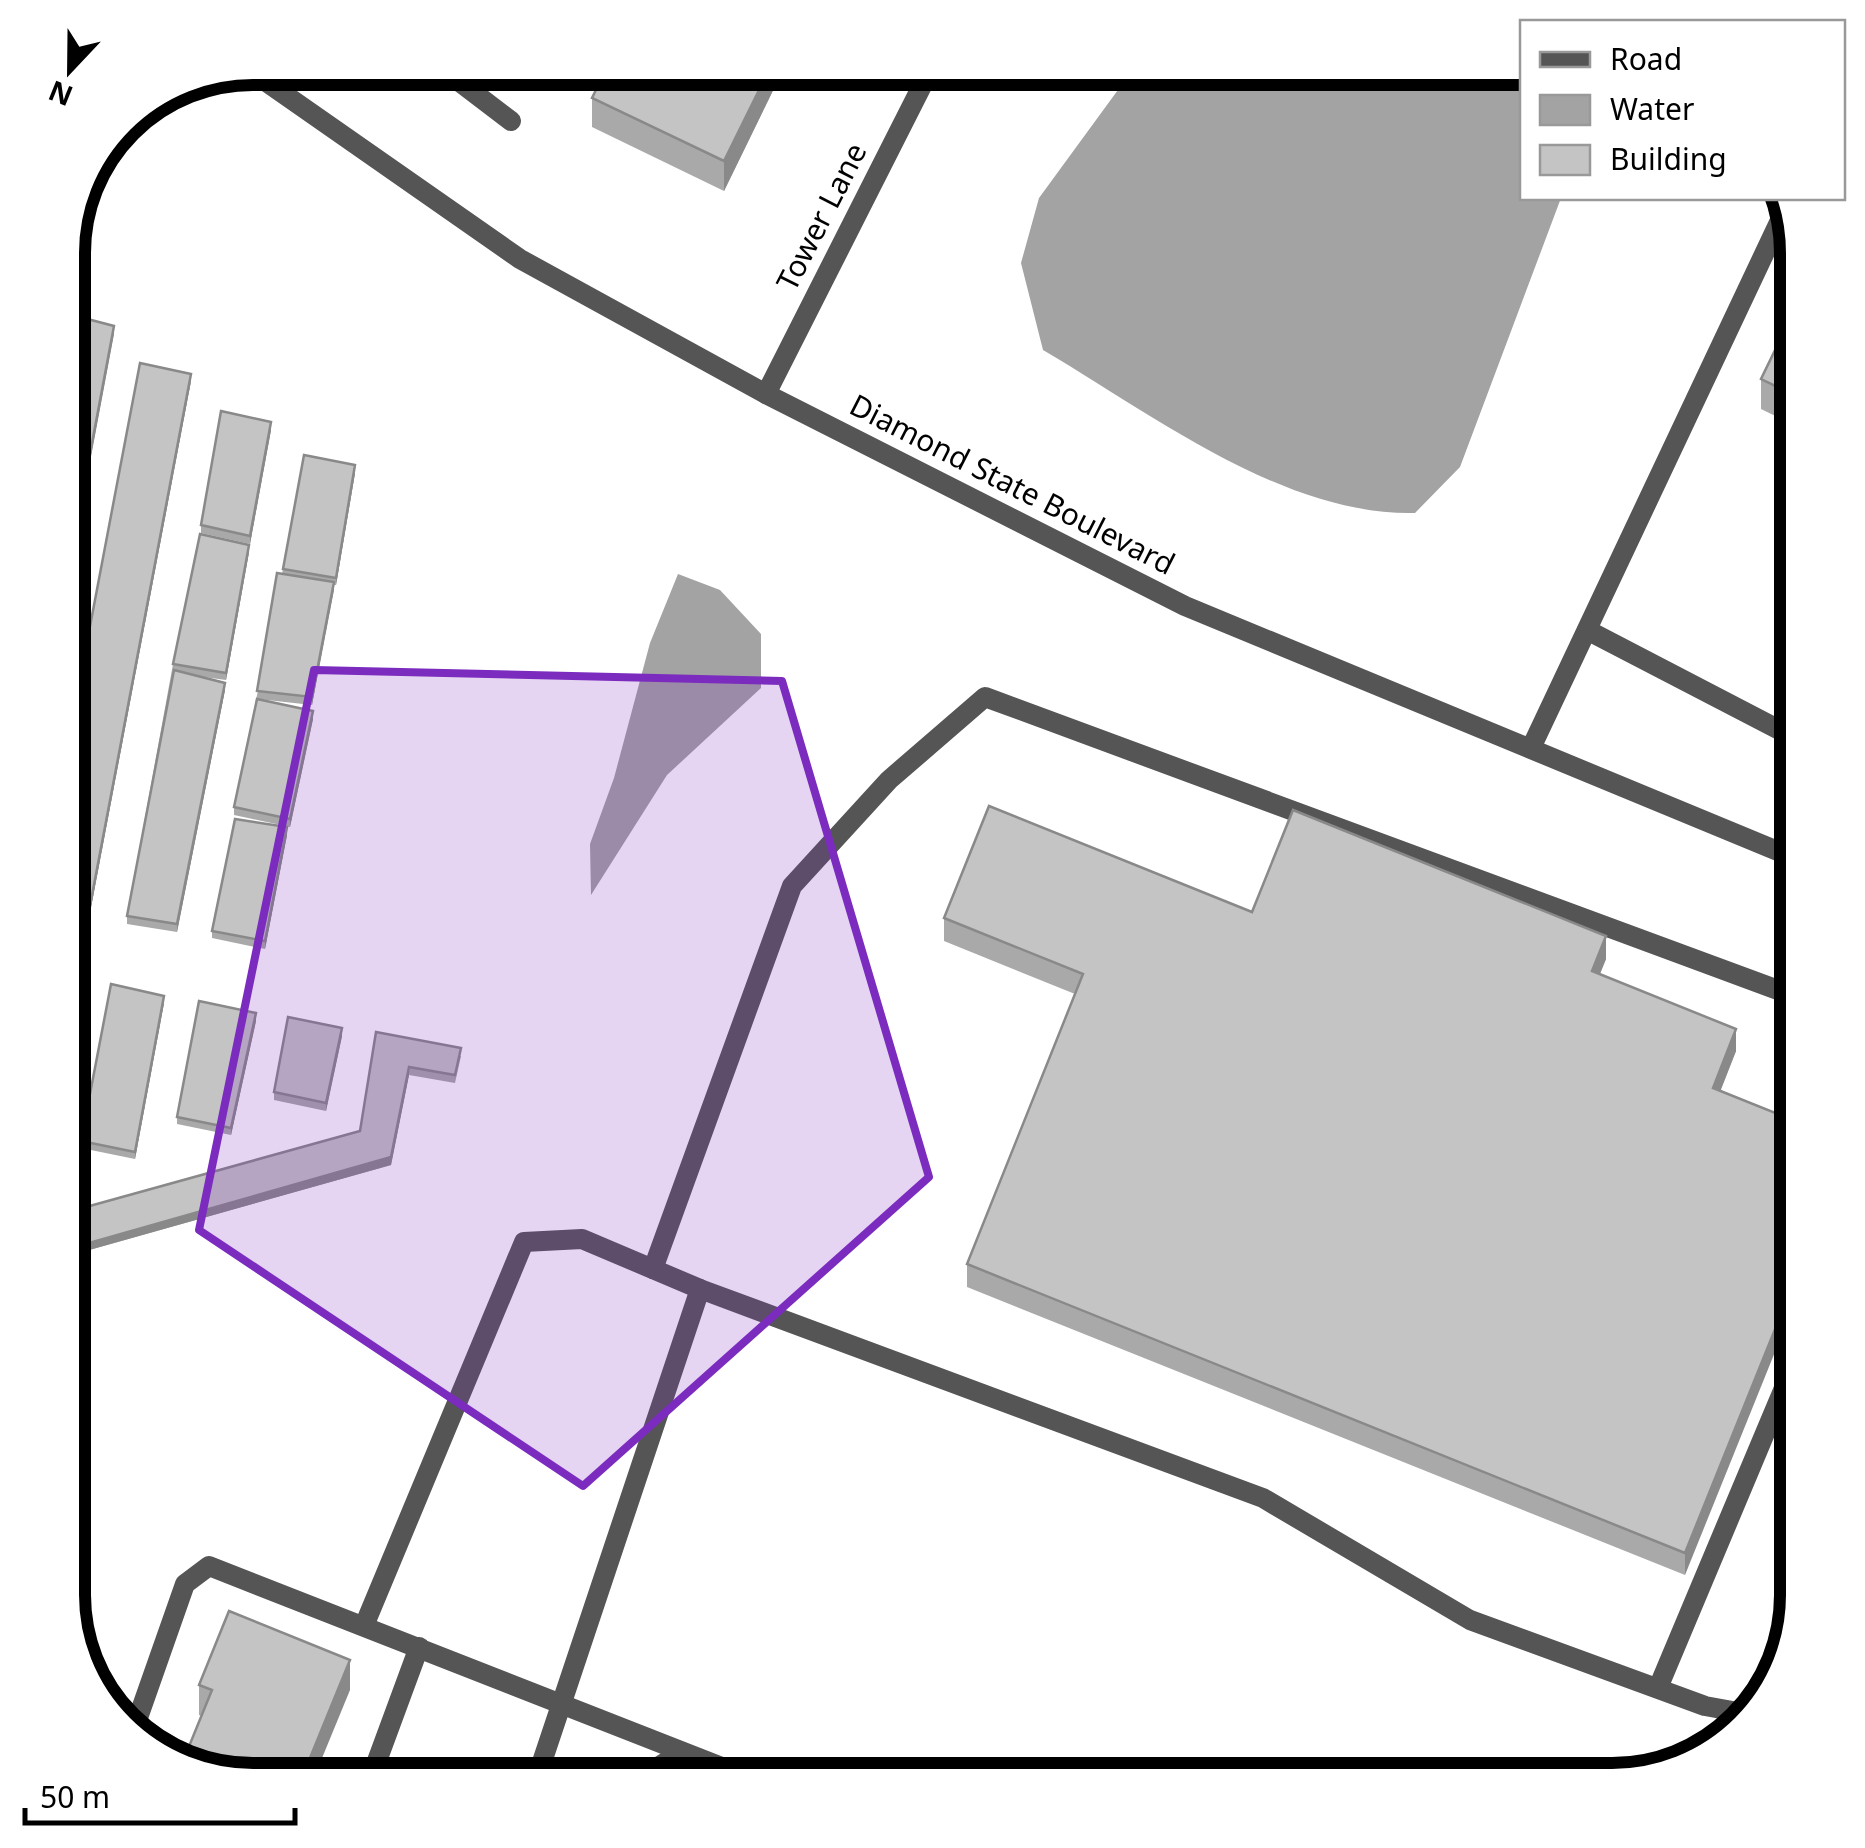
<svg xmlns="http://www.w3.org/2000/svg" width="1865" height="1848" font-family="'Noto Sans',sans-serif">
<style>
.water{fill:#a3a3a3}
.lines{fill:none;stroke-linecap:round;stroke-linejoin:round}
.lane{stroke:#555;stroke-width:20}
.street{stroke:#555;stroke-width:20}
.wall{fill:#a9a9a9}
.shaded-wall{fill:#898989}
.building{fill:#c4c4c4;stroke:#898989;stroke-width:2.5}
.marked{fill:#7b2cbf;fill-opacity:0.2;stroke:#7b2cbf;stroke-width:8;stroke-linejoin:round}
.labels{text-anchor:middle;stroke-width:8;stroke-linejoin:round;paint-order:stroke}
.street-label{font-size:30px;fill:#000;stroke:#fff}
.rim{fill:none;stroke:#000;stroke-width:12}
</style>
<rect width="100%" height="100%" fill="#fff"/>
<g class="water">
<path d="M1134 68H1522V198H1561L1460 467 1415 513C1284 516 1152 414 1043 350L1021 263 1039 198Z"/>
<polygon points="678,574 720,590 761,634 761,688 667,775 591,895 590,844 614,778 650,643"/>
</g>
<g class="lines">
<g class="lane">
<polyline points="447,68 448,73 511,121"/>
<polyline points="1587,630 1797,739"/>
<polyline points="1531,748 1783,214"/>
<polyline points="653,1269 792,886 889,780 985,697 1797,997"/>
<polyline points="364,1626 524,1242 582,1239 700,1289 1263,1498 1470,1620 1705,1706 1749,1714"/>
<polyline points="1658,1688 1797,1357"/>
<polyline points="133,1732 185,1584 209,1566 755,1780"/>
<polyline points="370,1780 419,1647"/>
<polyline points="536,1780 700,1289"/>
<polyline points="637,1780 682,1752"/>
</g>
<g class="street">
<polyline points="248,69 520,259 766,394 1185,606 1797,859"/>
<polyline points="766,394 931,68"/>
</g>
</g>
<g class="wall">
<polygon points="784,68 724,191 592,127 592,98"/>
<polygon points="1798,303 1798,427 1761,409 1761,379"/>
<polygon points="191,381 89,918 68,913 68,742"/>
<polygon points="271,430 250,544 201,533 201,525"/>
<polygon points="355,473 336,585 334,585 312,705 258,699 313,719 290,827 234,815 234,807 283,569"/>
<polygon points="249,552 226,680 196,676 225,690 177,932 127,924 127,916 173,664"/>
<polygon points="287,835 265,949 212,938 212,931"/>
<polygon points="1252,912 1606,959 1600,974 1736,1051 1720,1091 1685,1575 967,1287 967,1264 1075,994 944,941 944,918"/>
<polygon points="164,1003 135,1159 81,1148 81,1141"/>
<polygon points="256,1021 231,1135 177,1124 177,1117"/>
<polygon points="376,1032 461,1056 455,1083 409,1075 391,1165 68,1256 68,1212 360,1131"/>
<polygon points="342,1036 326,1111 274,1100 274,1092"/>
<polygon points="199,1685 350,1690 201,1716 199,1715"/>
</g>
<g class="shaded-wall">
<polygon points="770,68 784,68 724,191 724,161"/>
<polygon points="114,326 114,334 68,579 68,571"/>
<polygon points="191,374 191,381 89,918 89,911"/>
<polygon points="271,422 271,430 250,544 250,536"/>
<polygon points="355,465 355,473 336,585 336,578"/>
<polygon points="249,545 249,552 226,680 226,673"/>
<polygon points="334,582 334,590 312,705 312,697"/>
<polygon points="225,683 225,690 177,932 177,924"/>
<polygon points="313,711 313,719 290,827 290,819"/>
<polygon points="287,827 287,835 265,949 265,941"/>
<polygon points="1606,936 1606,959 1592,993 1592,971"/>
<polygon points="78,980 78,988 68,1043 68,1036"/>
<polygon points="164,996 164,1003 135,1159 135,1152"/>
<polygon points="256,1013 256,1021 231,1135 231,1128"/>
<polygon points="342,1028 342,1036 326,1111 326,1103"/>
<polygon points="1736,1029 1736,1051 1713,1110 1713,1088"/>
<polygon points="409,1067 409,1075 391,1165 68,1256 68,1249 391,1157"/>
<polygon points="1798,1272 1798,1295 1685,1575 1685,1553"/>
<polygon points="350,1660 350,1690 313,1780 301,1780"/>
</g>
<g class="building">
<polygon points="607,68 770,68 724,161 592,98"/>
<polygon points="1798,303 1798,397 1761,379"/>
<polygon points="76,316 114,326 68,571 68,358"/>
<polygon points="140,363 191,374 89,911 68,905 68,742"/>
<polygon points="221,411 271,422 250,536 201,525"/>
<polygon points="304,455 355,465 336,578 283,569"/>
<polygon points="200,534 249,545 226,673 173,664"/>
<polygon points="277,573 334,582 312,697 257,691"/>
<polygon points="174,670 225,683 177,924 127,916"/>
<polygon points="257,699 313,711 290,819 234,807"/>
<polygon points="989,806 1252,912 1293,810 1606,936 1592,971 1736,1029 1713,1088 1798,1122 1798,1272 1685,1553 967,1264 1083,974 944,918"/>
<polygon points="235,819 287,827 265,941 212,931"/>
<polygon points="68,978 78,980 68,1036"/>
<polygon points="111,984 164,996 135,1152 81,1141"/>
<polygon points="199,1001 256,1013 231,1128 177,1117"/>
<polygon points="288,1017 342,1028 326,1103 274,1092"/>
<polygon points="376,1032 461,1048 455,1075 409,1067 391,1157 68,1249 68,1212 360,1131"/>
<polygon points="229,1611 350,1660 301,1780 253,1780 181,1766 212,1690 199,1685"/>
</g>
<path class="marked" d="M314 670 782 681 929 1177 583 1486 199 1230Z"/>
<g class="labels">
<g class="street-label">
<text transform="translate(822 217) rotate(-63)" y="10">Tower Lane</text>
<text transform="translate(1012 485) rotate(27)" y="10">Diamond State Boulevard</text>
</g>
</g>
<path d="M0 0H1865V1848H0ZM253 85H1612A168 168 0 0 1 1780 253V1595A168 168 0 0 1 1612 1763H253A168 168 0 0 1 85 1595V253A168 168 0 0 1 253 85Z" fill="#fff" fill-rule="evenodd"/>
<path class="rim" d="M253 85H1612A168 168 0 0 1 1780 253V1595A168 168 0 0 1 1612 1763H253A168 168 0 0 1 85 1595V253A168 168 0 0 1 253 85Z"/>
<rect x="1520" y="20" width="325" height="180" fill="#ffffff" stroke="#999999" stroke-width="2.5"/>
<rect x="1540" y="52" width="50" height="15" fill="#555555" stroke="#999999" stroke-width="2.5"/>
<text x="1610" y="70" font-size="30" fill="#000000">Road</text>
<rect x="1540" y="95" width="50" height="30" fill="#a3a3a3" stroke="#999999" stroke-width="2.5"/>
<text x="1610" y="120" font-size="30" fill="#000000">Water</text>
<rect x="1540" y="145" width="50" height="30" fill="#c4c4c4" stroke="#999999" stroke-width="2.5"/>
<text x="1610" y="170" font-size="30" fill="#000000">Building</text>
<g transform="translate(70 70) rotate(202)" stroke="#ffffff" stroke-width="8" paint-order="stroke">
<path d="M0-8L18 38L0 25L-18 38Z" fill="#000000"/>
<text y="-15" font-size="28" font-weight="bold" text-anchor="middle" fill="#000000">N</text>
</g>
<path d="M25 1808v15h270v-15" fill="none" stroke="#000000" stroke-width="5"/>
<text x="40" y="1808" font-size="30" fill="#000000" stroke="#ffffff" stroke-width="8" paint-order="stroke">50 m</text>
</svg>
